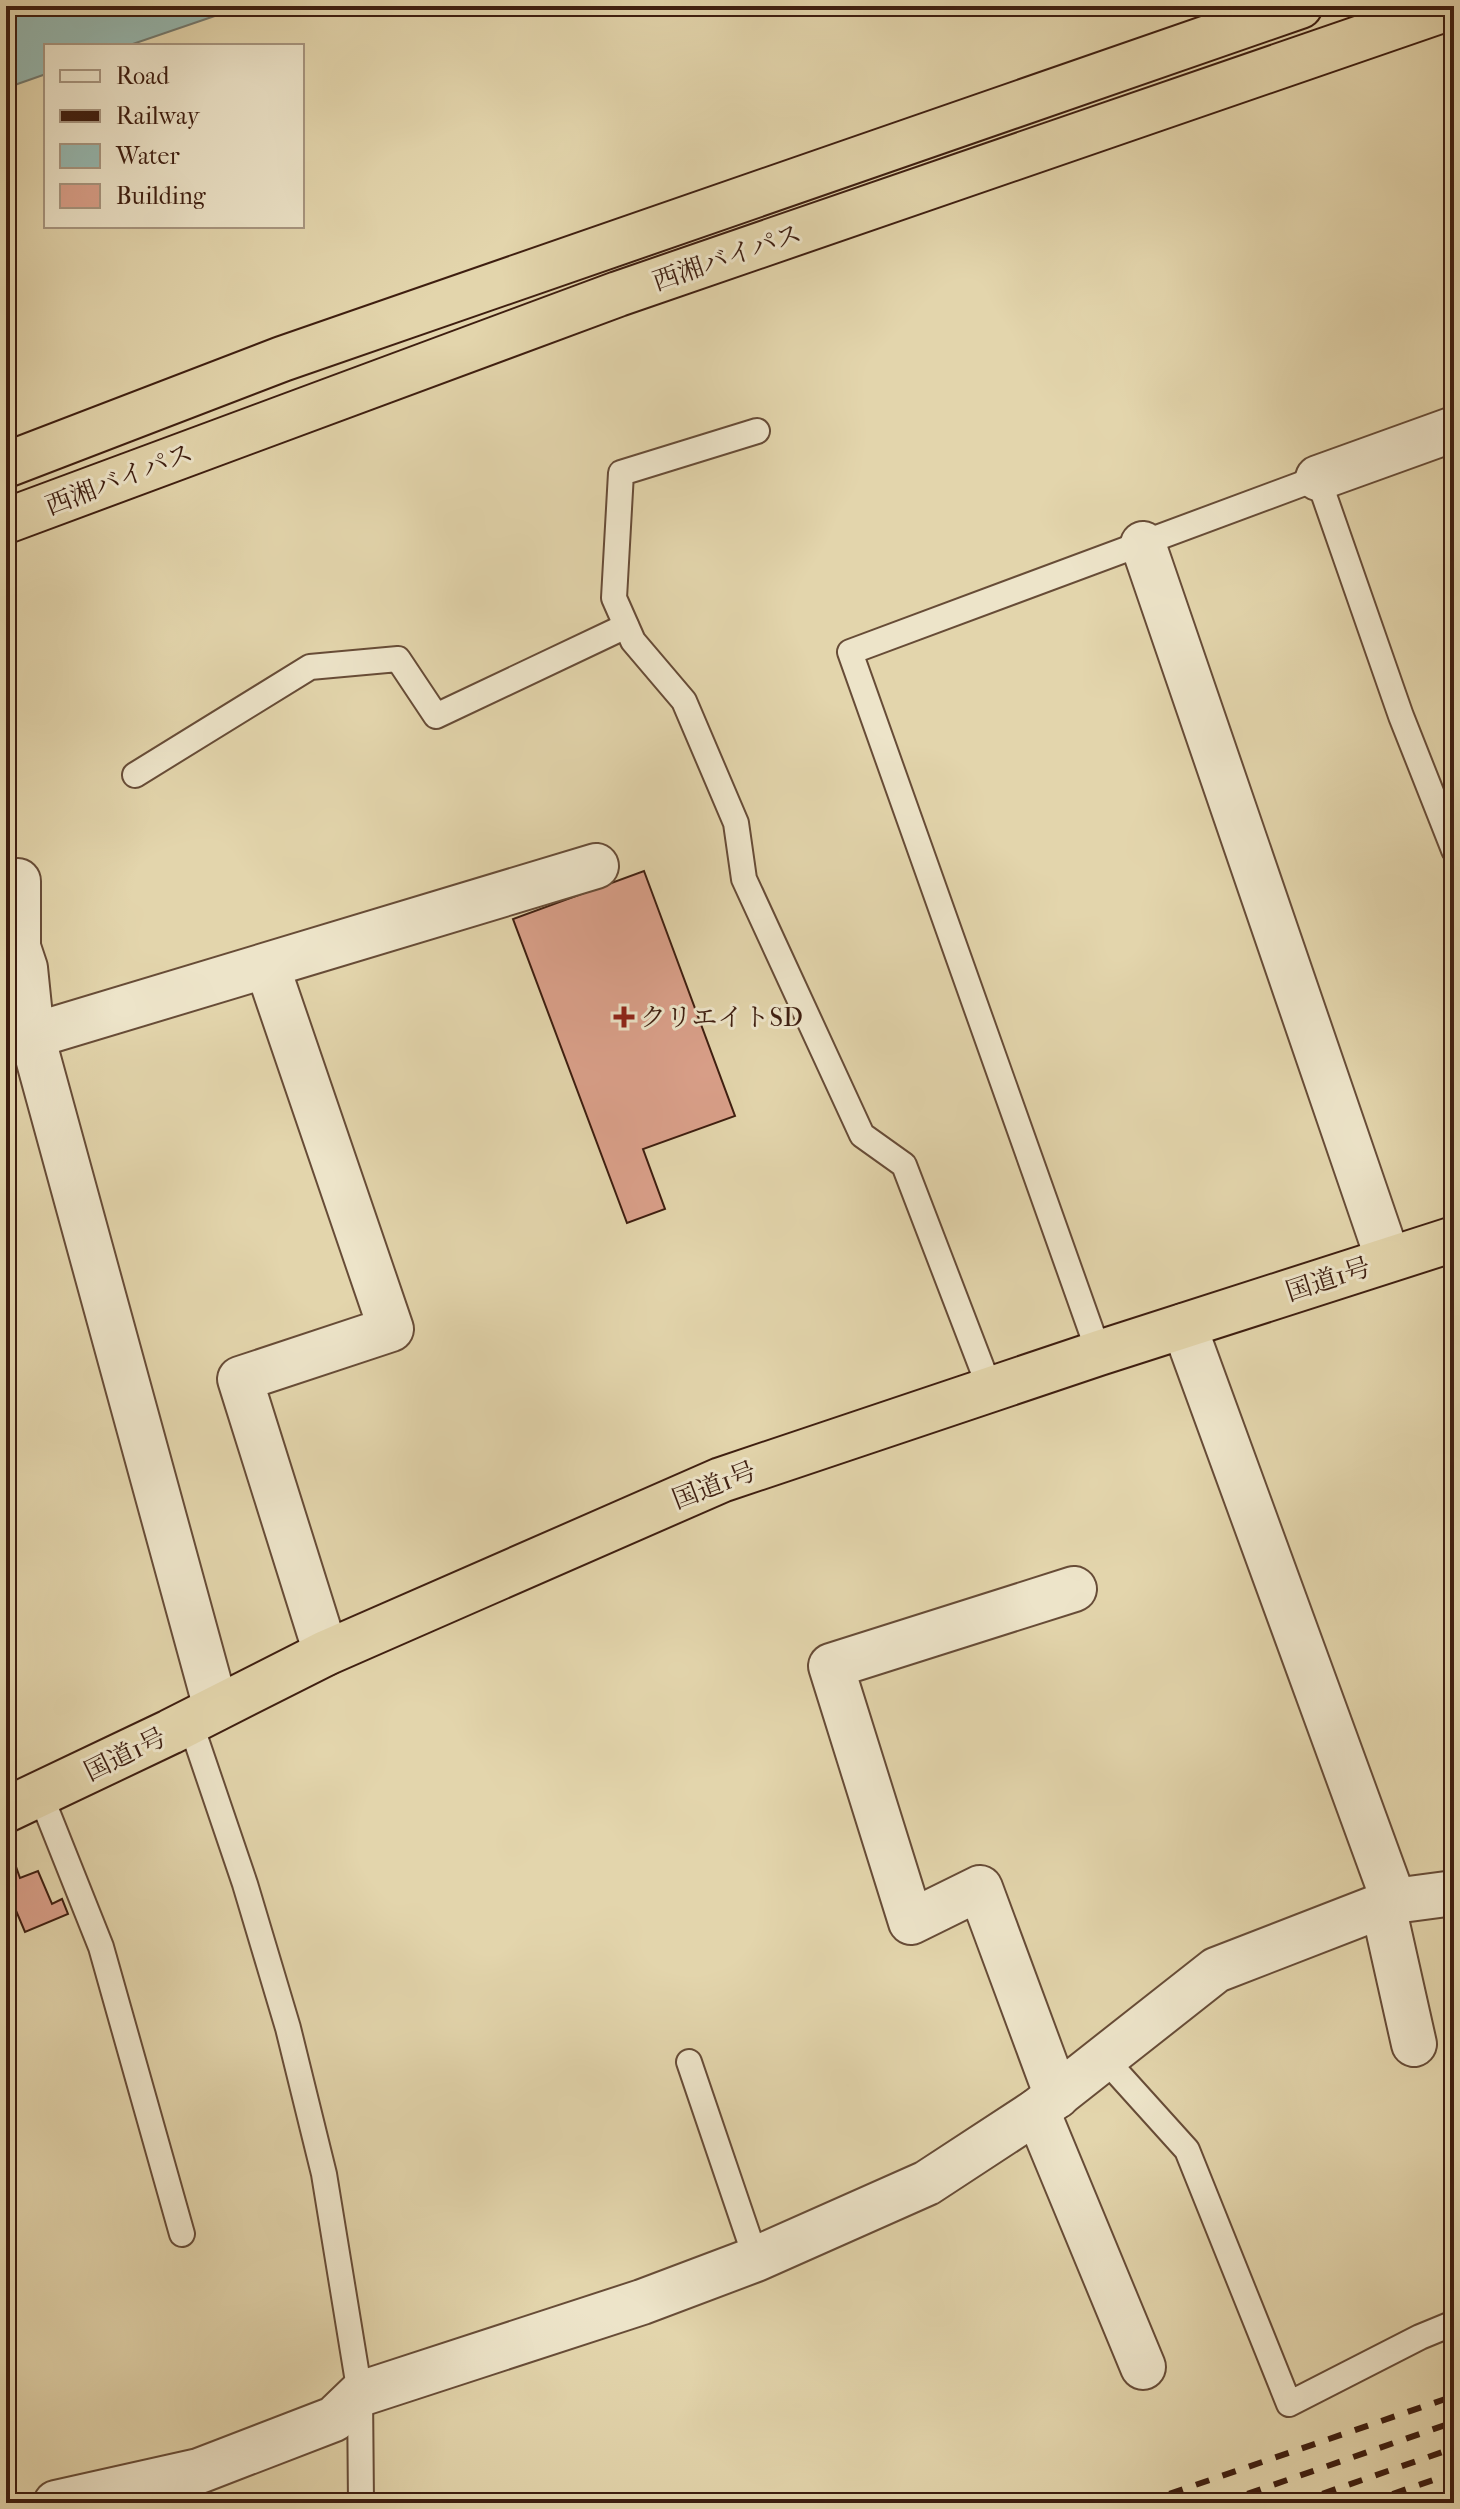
<svg xmlns="http://www.w3.org/2000/svg" width="1460" height="2509" font-family="'IM FELL French Canon','Noto Serif JP',serif">
<style>
.water{fill:#96b8b0;stroke:#737a70;stroke-width:2}
.building{fill:#daa08a;stroke:#3e1e10;stroke-width:2}
.lines{fill:none;stroke-linecap:round;stroke-linejoin:round}
.service-casing{stroke:#674c37;stroke-width:28}
.minor-casing{stroke:#674c37;stroke-width:48}
.trunk-casing{stroke:#3e1e10;stroke-width:48}
.motorway-casing{stroke:#3e1e10;stroke-width:48}
.service{stroke:#ede4c9;stroke-width:24}
.minor{stroke:#ede4c9;stroke-width:44}
.trunk{stroke:#e3d5ac;stroke-width:44}
.motorway{stroke:#e3d5ac;stroke-width:44}
.rail{stroke:#3e1e10;stroke-width:6;stroke-dasharray:14 14;stroke-linecap:butt}
.poi-dot{fill:#8f2418;stroke:#ede4c9;stroke-width:3}
.labels{text-anchor:middle;stroke-width:6;stroke-linejoin:round;paint-order:stroke}
.street-label{font-size:26px;fill:#3e1e10;stroke:#ede4c9}
.poi-label{font-size:26px;fill:#3e1e10;stroke:#ede4c9;text-anchor:start}
</style>
<rect width="100%" height="100%" fill="#e3d5ac"/>
<filter id="stains"><feTurbulence type="fractalNoise" baseFrequency=".0025" numOctaves="4"/><feColorMatrix values="0 0 0 0 .2 0 0 0 0 .09 0 0 0 0 .02 0 0 0 .5 -.17"/></filter>
<radialGradient id="worn" r=".72"><stop offset=".6" stop-color="#630" stop-opacity="0"/><stop offset="1" stop-color="#630" stop-opacity=".3"/></radialGradient>
<polygon class="water" points="6,6 244,6 127,46 46,46 46,74 6,88"/>
<g class="building">
<polygon points="644,871 735,1116 643,1149 665,1209 627,1223 513,919"/>
<polygon points="14,1861 20,1878 38,1871 52,1904 62,1899 68,1914 25,1932 6,1887 6,1864"/>
</g>
<g class="lines">
<defs>
<g id="service">
<polyline points="757,431 621,473 614,598 633,641 684,701 736,823 744,879 862,1135 904,1165 990,1389"/>
<polyline points="135,775 310,667 398,659 436,716 626,626"/>
<polyline points="1099,1353 850,652 1318,478 1401,716 1454,850"/>
<polyline points="190,1722 245,1884 288,2028 324,2174 360,2394 361,2503"/>
<polyline points="40,1794 101,1947 182,2234"/>
<polyline points="1104,2058 1187,2150 1289,2404 1420,2337 1454,2323"/>
<polyline points="689,2062 756,2259"/>
</g>
<g id="minor">
<polyline points="1318,478 1454,429"/>
<polyline points="1143,544 1388,1259"/>
<polyline points="18,881 18,947 25,968 32,1036 216,1708"/>
<polyline points="267,966 391,1329 240,1379 326,1653"/>
<polyline points="32,1036 596,866"/>
<polyline points="1184,1326 1394,1901"/>
<polyline points="1383,1906 1414,2044"/>
<polyline points="1057,2096 980,1888 911,1922 831,1666 1074,1589"/>
<polyline points="1037,2111 1143,2367"/>
<polyline points="56,2503 199,2471 334,2419 360,2394 642,2302 756,2259 927,2183 1037,2111 1216,1970 1394,1901 1454,1893"/>
</g>
<polyline id="trunk" points="6,1810 170,1732 326,1653 721,1480 1099,1353 1454,1239"/>
<g id="motorway">
<polyline points="6,465 282,359 1300,6"/>
<polyline points="6,521 618,294 1454,6"/>
</g>
</defs>
<use href="#service" class="service-casing"/>
<use href="#minor" class="minor-casing"/>
<use href="#trunk" class="trunk-casing"/>
<use href="#motorway" class="motorway-casing"/>
<use href="#service" class="service"/>
<use href="#minor" class="minor"/>
<use href="#trunk" class="trunk"/>
<use href="#motorway" class="motorway"/>
<g class="rail">
<polyline points="1143,2503 1454,2396"/>
<polyline points="1221,2503 1454,2422"/>
<polyline points="1296,2503 1454,2448"/>
<polyline points="1366,2503 1454,2473"/>
</g>
</g>
<path class="poi-dot" d="M620 1005h8v8h8v8h-8v8h-8v-8h-8v-8h8z"/>
<g class="labels">
<g class="street-label">
<text transform="translate(727 257) rotate(-19)" y="9">西湘バイパス</text>
<text transform="translate(119 479) rotate(-21)" y="9">西湘バイパス</text>
<text transform="translate(1328 1279) rotate(-18)" y="9">国道1号</text>
<text transform="translate(714 1485) rotate(-21)" y="9">国道1号</text>
<text transform="translate(125 1754) rotate(-26)" y="9">国道1号</text>
</g>
<g class="poi-label">
<text x="640" y="1026">クリエイトSD</text>
</g>
</g>
<rect width="1460" height="2509" fill="none" stroke="#e3d5ac" stroke-width="32"/>
<rect x="8" y="8" width="1444" height="2493" fill="none" stroke="#3e1e10" stroke-width="4"/>
<rect x="16" y="16" width="1428" height="2477" fill="none" stroke="#3e1e10" stroke-width="2"/>
<rect x="44" y="44" width="260" height="184" fill="#ede4c9" stroke="#a7957f" stroke-width="2"/>
<rect x="60" y="70" width="40" height="12" fill="#ede4c9" stroke="#a7957f" stroke-width="2"/>
<text x="116" y="84" font-size="24" fill="#3e1e10">Road</text>
<rect x="60" y="110" width="40" height="12" fill="#3e1e10" stroke="#a7957f" stroke-width="2"/>
<text x="116" y="124" font-size="24" fill="#3e1e10">Railway</text>
<rect x="60" y="144" width="40" height="24" fill="#96b8b0" stroke="#a7957f" stroke-width="2"/>
<text x="116" y="164" font-size="24" fill="#3e1e10">Water</text>
<rect x="60" y="184" width="40" height="24" fill="#daa08a" stroke="#a7957f" stroke-width="2"/>
<text x="116" y="204" font-size="24" fill="#3e1e10">Building</text>
<rect width="100%" height="100%" filter="url(#stains)"/>
<rect width="100%" height="100%" fill="url(#worn)"/>
</svg>
